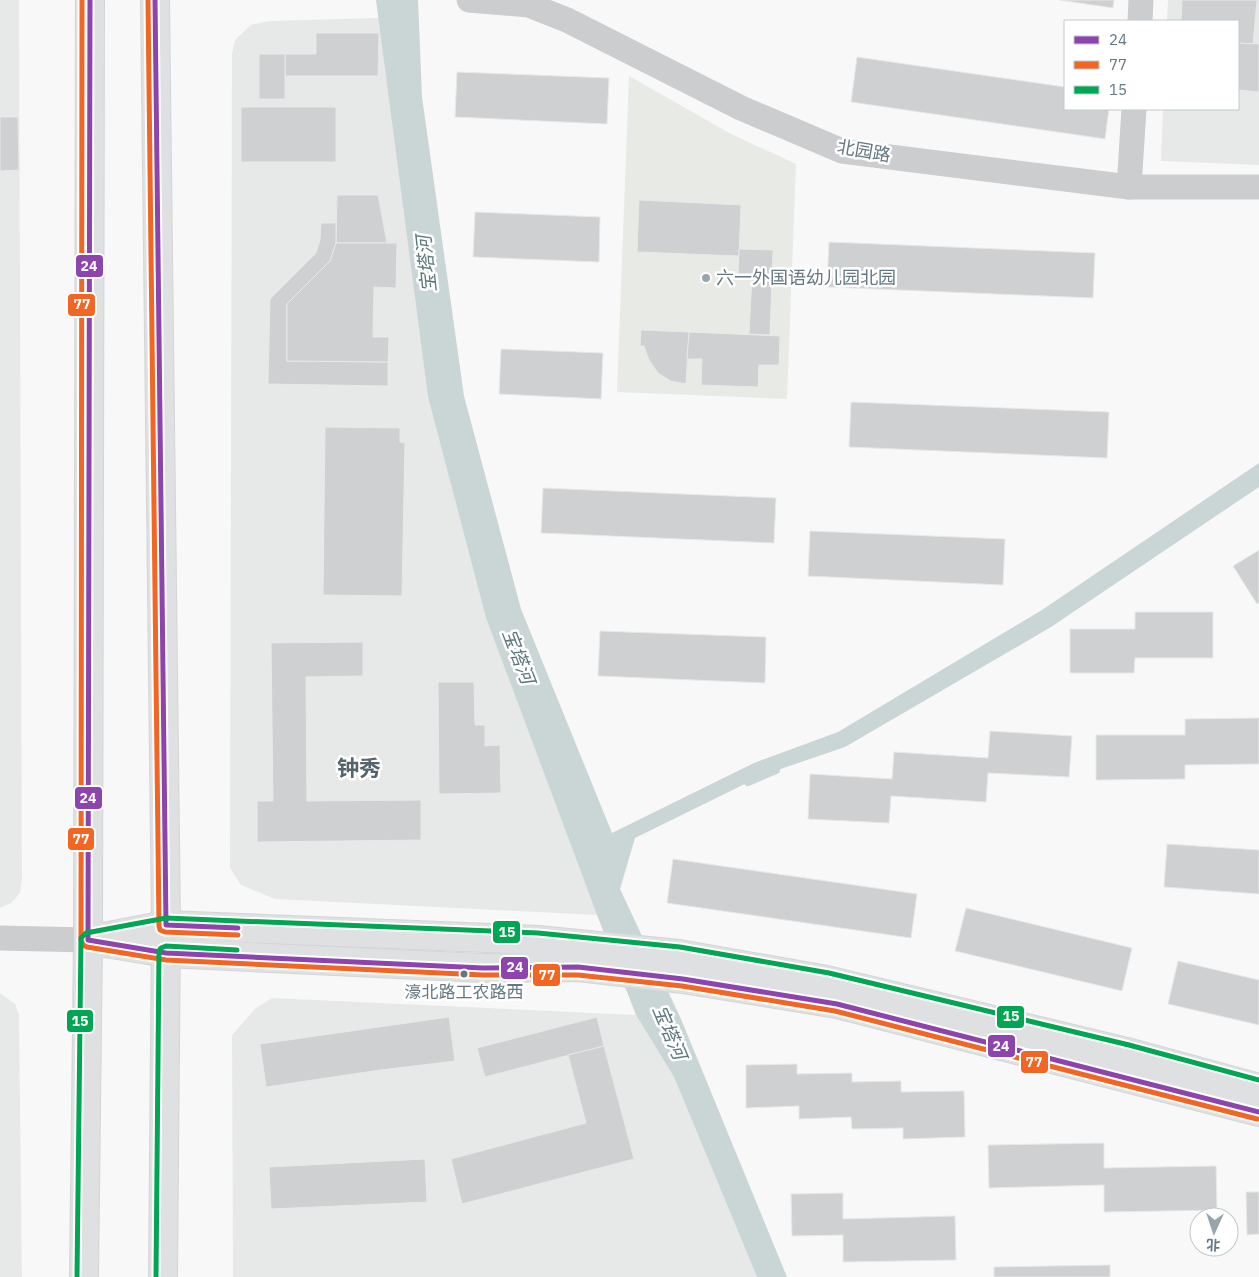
<svg xmlns="http://www.w3.org/2000/svg" width="1259" height="1277" font-family="'IBM Plex Sans','Noto Sans SC',sans-serif">
<style>
.built{fill:#e7e9e8}
.green{fill:#e8eae5;fill-rule:evenodd}
.water{fill:#cad5d6}
.lines{fill:none;stroke-linecap:round;stroke-linejoin:round}
.stream{stroke:#cad5d6;stroke-width:8}
.building{fill:#ced0d1;stroke:#e8e8e8}
.secondary-casing{stroke:#d4d5d6;stroke-width:30}
.primary-casing{stroke:#d4d5d6;stroke-width:30}
.street{stroke:#cbcdce;stroke-width:25}
.secondary{stroke:#dfe0e1;stroke-width:28}
.primary{stroke:#dfe0e1;stroke-width:28}
.bus-1-casing{stroke:#fff;stroke-width:9}
.bus-2-casing{stroke:#fff;stroke-width:9}
.bus-3-casing{stroke:#fff;stroke-width:9}
.bus-1{stroke:#8e44ad;stroke-width:5}
.bus-2{stroke:#f26522;stroke-width:5}
.bus-3{stroke:#00a651;stroke-width:5}
.poi-dot{fill:#98a5ab;stroke:#fff;stroke-width:2}
.bus-dot{fill:#647882;stroke:#fff;stroke-width:2}
.labels{text-anchor:middle;stroke-width:5;stroke-linejoin:round;paint-order:stroke}
.bus-label{font-size:17px;fill:#647882;stroke:#fff}
.street-label{font-size:18px;fill:#647882;stroke:#fff}
.poi-label{font-size:18px;fill:#647882;stroke:#fff;text-anchor:start}
.water-label{font-size:19px;font-style:italic;fill:#5e777c;stroke:#fff}
.district-label{font-size:22px;font-weight:bold;fill:#56656d;stroke:#fff}
.line-badge{stroke:#fff;stroke-width:2}
.badge-label{font-size:14px;text-anchor:middle;font-weight:bold;fill:#fff}
</style>
<rect width="100%" height="100%" fill="#f8f8f8"/>
<g class="built">
<polygon points="0,0 19,0 22,878 20,893 11,903 0,908"/>
<polygon points="1168,0 1259,0 1259,165 1161,161 1163,109 1238,109 1238,21 1167,21"/>
<polygon points="379,18 428,397 486,618 597,915 275,899 241,885 230,868 232,53 235,40 251,25 268,21"/>
<polygon points="0,993 15,1004 19,1015 22,1277 0,1277"/>
<polygon points="272,998 636,1015 674,1077 757,1277 233,1277 232,1035 256,1008"/>
</g>
<path class="green" d="M629 76 731 134 796 164 787 399 617 392ZM640 200 741 205 739 249 773 251 770 335 780 336 779 365H759L758 387 701 385 702 359H687L686 384C661 379 652 370 644 346L640 345 641 330 749 334 752 276 739 256 637 252Z"/>
<polygon class="water" points="376,0 418,0 422,97 464,396 521,609 612,833 754,763 838,732 1042,610 1259,463 1259,487 1051,627 845,747 763,775 635,838 620,889 681,1019 787,1277 757,1277 674,1077 636,1015 597,915 486,618 428,397"/>
<g class="lines">
<polyline class="stream" points="748,782 776,770"/>
</g>
<g class="building">
<polygon points="1059,0 1114,0 1113,8"/>
<polygon points="1182,0 1257,0 1253,44 1238,43 1238,21 1181,21"/>
<polygon points="316,33 379,33 378,76 285,76 285,54 316,54"/>
<polygon points="1238,43 1259,44 1259,92 1238,90"/>
<rect x="259" y="54" width="26" height="45"/>
<polygon points="857,57 1065,87 1065,109 1109,109 1105,139 851,102"/>
<polygon points="457,72 609,78 607,124 455,117"/>
<rect x="241" y="107" width="95" height="55"/>
<polygon points="0,117 18,117 19,170 0,171"/>
<polygon points="337,195 378,195 387,243 336,243"/>
<polygon points="639,200 741,205 739,256 637,252"/>
<polygon points="475,212 600,217 599,262 473,257"/>
<polygon points="321,223 336,223 336,243 330,261 287,304 287,361 388,362 388,386 268,384 270,299 316,253 320,240"/>
<polygon points="829,242 1095,253 1093,298 827,287"/>
<polygon points="336,243 397,243 396,288 374,287 373,337 389,337 388,362 287,361 287,304 330,261"/>
<polygon points="739,249 773,250 770,335 749,334 752,276 738,275"/>
<polygon points="641,330 689,332 686,384 671,381 658,373 649,360 644,346 640,346"/>
<polygon points="689,332 780,336 779,365 759,365 758,387 701,385 702,359 687,359"/>
<polygon points="501,349 603,353 601,399 499,394"/>
<polygon points="851,402 1109,412 1107,458 849,447"/>
<polygon points="325,427 400,428 400,442 405,443 402,596 323,595"/>
<polygon points="543,488 776,498 774,543 541,533"/>
<polygon points="810,531 1005,539 1003,585 808,576"/>
<polygon points="1259,550 1259,603 1257,604 1233,566"/>
<polygon points="1135,612 1213,612 1213,658 1135,658 1134,673 1070,673 1070,629 1135,629"/>
<polygon points="600,631 766,637 765,683 598,676"/>
<polygon points="363,642 363,676 306,677 307,801 421,800 421,840 257,842 257,801 273,801 271,643"/>
<polygon points="438,682 474,682 475,725 485,725 485,746 500,745 501,793 439,794"/>
<polygon points="1259,718 1259,764 1185,765 1185,779 1096,780 1096,735 1185,735 1185,719"/>
<polygon points="990,731 1072,736 1069,777 988,773 986,802 891,796 889,823 808,819 810,774 892,779 894,752 988,758"/>
<polygon points="1167,844 1259,850 1259,894 1164,887"/>
<polygon points="673,859 917,894 911,938 667,903"/>
<polygon points="966,908 1132,948 1122,991 955,951"/>
<polygon points="1178,961 1259,980 1259,1025 1168,1004"/>
<polygon points="449,1017 455,1061 380,1070 266,1087 260,1044"/>
<polygon points="597,1017 604,1046 485,1077 477,1048"/>
<polygon points="604,1046 634,1159 462,1204 451,1159 586,1123 568,1055"/>
<polygon points="797,1064 797,1074 852,1073 852,1082 901,1081 901,1092 964,1091 965,1137 903,1139 903,1128 852,1129 851,1117 799,1119 799,1106 746,1108 746,1065"/>
<polygon points="1104,1143 1104,1168 1216,1166 1217,1210 1104,1212 1104,1185 989,1188 988,1145"/>
<polygon points="425,1159 427,1202 271,1209 269,1167"/>
<polygon points="1246,1192 1259,1192 1259,1234 1247,1235"/>
<polygon points="843,1193 843,1219 955,1216 956,1260 843,1262 843,1235 792,1236 791,1194"/>
<polygon points="1110,1265 1110,1277 994,1277 994,1267"/>
</g>
<g class="lines">
<defs>
<g id="secondary">
<polyline points="88,940 166,925 538,940 679,954 827,980 1127,1052 1259,1088"/>
<polyline points="106,943 166,953 483,968 578,967 683,979 837,1004 1259,1112"/>
</g>
<g id="primary">
<polyline points="155,0 166,925 163,1277"/>
<polyline points="84,1277 88,940 90,0"/>
</g>
</defs>
<use href="#secondary" class="secondary-casing"/>
<use href="#primary" class="primary-casing"/>
<g class="street">
<polyline points="469,0 529,5 567,20 741,108 842,151 1129,187 1259,187"/>
<polyline points="1140,21 1141,0"/>
<polyline points="1129,187 1134,109"/>
<polyline points="0,938 88,940"/>
</g>
<use href="#secondary" class="secondary"/>
<use href="#primary" class="primary"/>
<defs>
<g id="bus-1">
<polyline points="90,0 88,940 166,953 483,968 578,967 683,979 837,1004 1259,1112"/>
<polyline points="155,0 166,925 238,928"/>
</g>
<g id="bus-2">
<polyline points="82,0 81,940 83,945 87,947 166,960 483,975 578,975 682,986 835,1011 1257,1119"/>
<polyline points="148,0 159,926 160,930 165,932 238,935"/>
</g>
<g id="bus-3">
<polyline points="77,1277 81,938 86,933 166,918 538,933 680,947 829,973 1129,1045 1259,1080"/>
<polyline points="156,1277 159,951 161,948 166,946 237,950"/>
</g>
</defs>
<use href="#bus-1" class="bus-1-casing"/>
<use href="#bus-2" class="bus-2-casing"/>
<use href="#bus-3" class="bus-3-casing"/>
<use href="#bus-1" class="bus-1"/>
<use href="#bus-2" class="bus-2"/>
<use href="#bus-3" class="bus-3"/>
</g>
<circle class="poi-dot" cx="706" cy="278" r="5"/>
<circle class="bus-dot" cx="464" cy="974" r="4.5"/>
<g class="labels">
<g class="bus-label">
<text x="464" y="998">濠北路工农路西</text>
</g>
<g class="street-label">
<text transform="translate(864 151) rotate(10)" y="6">北园路</text>
</g>
<g class="poi-label">
<text x="716" y="284">六一外国语幼儿园北园</text>
</g>
<g class="water-label">
<text transform="translate(426 264) rotate(-96)" y="7">宝塔河</text>
<text transform="translate(519 656) rotate(69)" y="7">宝塔河</text>
<text transform="translate(670 1032) rotate(67)" y="7">宝塔河</text>
</g>
<g class="district-label">
<text x="359" y="776">钟秀</text>
</g>
</g>
<g class="line-badge">
<rect x="75" y="254" width="29" height="24" rx="5" fill="#8e44ad"/>
<rect x="67" y="293" width="29" height="24" rx="5" fill="#f26522"/>
<rect x="74" y="786" width="29" height="24" rx="5" fill="#8e44ad"/>
<rect x="67" y="827" width="28" height="24" rx="5" fill="#f26522"/>
<rect x="492" y="920" width="29" height="24" rx="5" fill="#00a651"/>
<rect x="500" y="956" width="29" height="24" rx="5" fill="#8e44ad"/>
<rect x="532" y="963" width="29" height="24" rx="5" fill="#f26522"/>
<rect x="996" y="1005" width="29" height="24" rx="5" fill="#00a651"/>
<rect x="66" y="1009" width="28" height="24" rx="5" fill="#00a651"/>
<rect x="987" y="1034" width="29" height="24" rx="5" fill="#8e44ad"/>
<rect x="1020" y="1050" width="29" height="24" rx="5" fill="#f26522"/>
</g>
<g class="badge-label">
<text x="89" y="271">24</text>
<text x="82" y="309">77</text>
<text x="88" y="803">24</text>
<text x="81" y="844">77</text>
<text x="507" y="937">15</text>
<text x="515" y="972">24</text>
<text x="547" y="980">77</text>
<text x="1011" y="1021">15</text>
<text x="80" y="1026">15</text>
<text x="1001" y="1051">24</text>
<text x="1034" y="1067">77</text>
</g>
<rect x="1064" y="20" width="175" height="90" fill="#ffffff" stroke="#c1c9cd"/>
<rect x="1074" y="36" width="25" height="8" fill="#8e44ad" stroke="#c1c9cd"/>
<text x="1109" y="45" font-size="15" fill="#647882">24</text>
<rect x="1074" y="61" width="25" height="8" fill="#f26522" stroke="#c1c9cd"/>
<text x="1109" y="70" font-size="15" fill="#647882">77</text>
<rect x="1074" y="86" width="25" height="8" fill="#00a651" stroke="#c1c9cd"/>
<text x="1109" y="95" font-size="15" fill="#647882">15</text>
<g transform="translate(1214 1232) rotate(183)"><circle r="24" fill="#ffffff" stroke="#c1c9cd"/>
<path d="M0-4L9 19L0 12L-9 19Z" fill="#98a5ab"/>
<text y="-8" font-size="14" font-weight="bold" text-anchor="middle" fill="#647882">北</text>
</g>
</svg>
